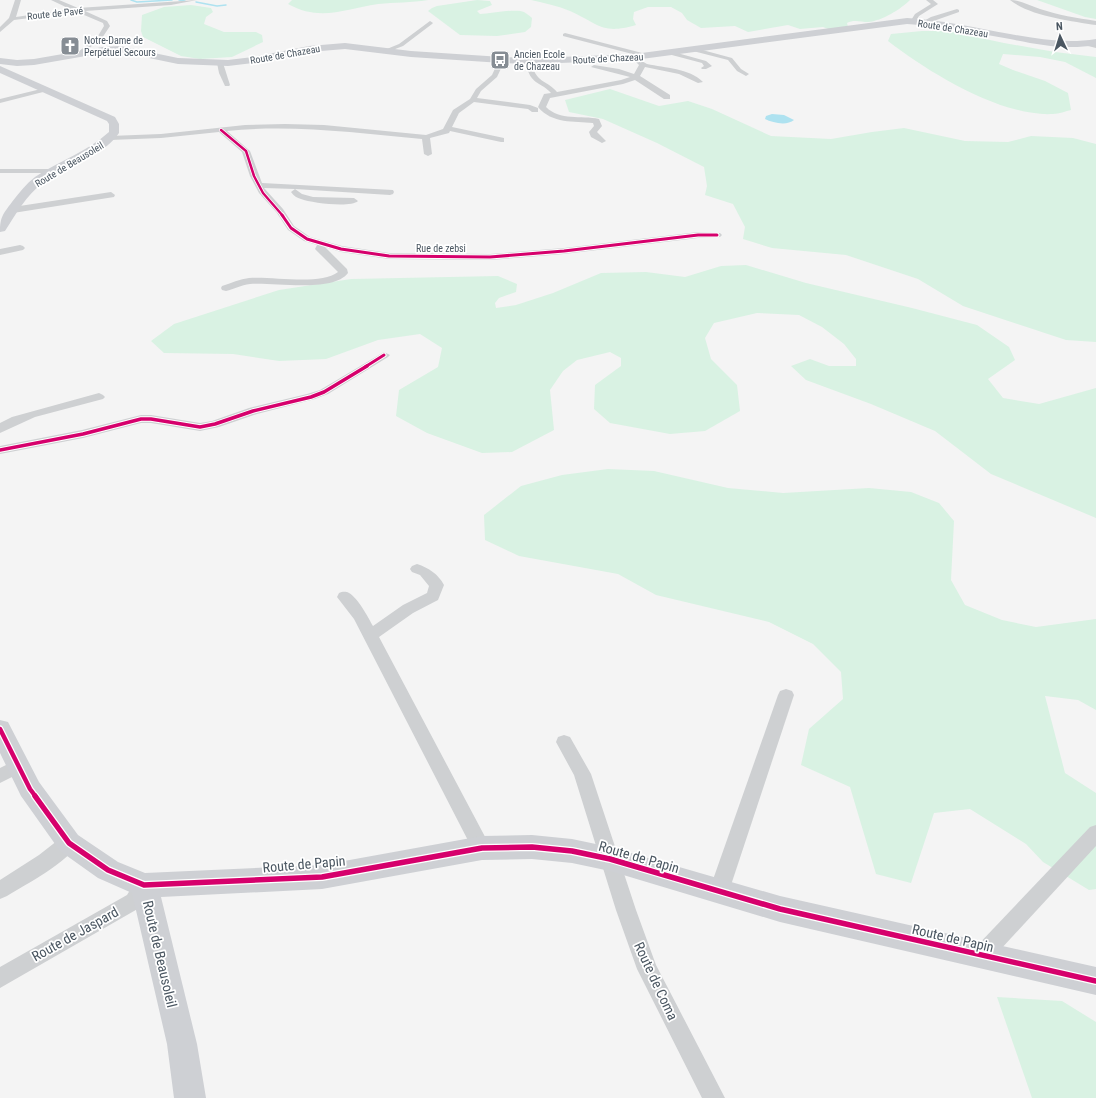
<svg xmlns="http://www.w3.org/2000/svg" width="1096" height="1098" font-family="'Roboto Condensed',sans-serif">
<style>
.green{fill:#d9f2e3}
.water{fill:#aee2f0}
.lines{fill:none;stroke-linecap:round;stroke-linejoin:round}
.stream{stroke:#aee2f0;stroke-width:1.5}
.street{fill:#ced0d2;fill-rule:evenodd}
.secondary{fill:#ced0d4;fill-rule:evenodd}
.cycleway-far4-casing{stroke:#fff;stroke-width:4}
.cycleway-far3-casing{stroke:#fff;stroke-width:5}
.cycleway-far2-casing{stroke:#fff;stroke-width:5.5}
.cycleway-far1-casing{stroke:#fff;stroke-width:7}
.cycleway-casing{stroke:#fff;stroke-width:8}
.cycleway-far4{stroke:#d6006c;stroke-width:2.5}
.cycleway-far3{stroke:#d6006c;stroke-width:3}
.cycleway-far2{stroke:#d6006c;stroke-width:3.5}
.cycleway-far1{stroke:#d6006c;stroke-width:4.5}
.cycleway{stroke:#d6006c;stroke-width:5.5}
.labels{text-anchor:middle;stroke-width:3.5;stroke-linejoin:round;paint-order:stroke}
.far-street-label{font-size:10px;fill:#4a5661;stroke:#fff}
.far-poi-label{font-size:10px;fill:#4a5661;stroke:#fff;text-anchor:start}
.near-street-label{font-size:14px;fill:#4a5661;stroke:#fff}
</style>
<rect width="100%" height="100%" fill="#f4f4f4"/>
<g class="green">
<path d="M292 0H428C411 3 395 2 378 4 345 9 320 22 288 4Z"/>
<path d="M477 0 490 1 492 5 477 11 480 14C491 14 516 8 524 12 527 14 530 16 532 18L531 27 525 32 497 36 460 35 428 11 432 8 437 6Z"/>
<path d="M531 0H910C901 9 882 21 868 22 861 22 854 19 847 23L848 27 831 30 823 27 800 29 788 25 748 32 735 26 701 28 687 20 682 13 671 7H648L634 12 633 19 636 25C602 35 599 24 570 11 558 6 544 3 531 0Z"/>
<polygon points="1037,0 1096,0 1096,19 1085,17"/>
<polygon points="191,5 211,8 213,12 206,17 204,24 224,32 256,32 262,35 263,42 232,57 200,59 181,56 143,37 141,31 142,15 164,7"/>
<path d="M922 31H948L1004 43 1055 52 1096 57V78L1065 62 1040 57 1003 54 999 64 1013 70 1045 81 1068 93 1071 110C1066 111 1059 114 1053 114 1001 117 928 72 888 41L891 34Z"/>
<polygon points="610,89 659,106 688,101 712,109 771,136 831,139 872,132 904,128 965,141 1008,142 1031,136 1073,138 1096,144 1096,342 1066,340 963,306 918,279 846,255 772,248 743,239 745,227 733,204 705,195 707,186 704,167 657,143 603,119 569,112 565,100"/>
<polygon points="746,265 806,283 912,308 977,325 1009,347 1015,360 988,379 1003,398 1039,404 1096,388 1096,518 991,474 935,431 871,404 806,380 791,366 810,359 829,366 856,366 856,359 844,344 822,327 799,315 757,313 714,323 705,338 711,359 737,385 740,411 705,431 670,434 610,423 594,409 595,385 621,366 621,358 610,352 577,360 563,371 550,390 554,430 512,452 482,453 427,433 396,416 399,390 438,367 442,348 420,334 378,340 326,359 279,361 233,354 164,353 151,341 174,324 279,290 351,279 498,276 517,284 516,292 499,298 495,303 496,308 516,305 553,293 601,273 646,272 685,277 721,266"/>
<polygon points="608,469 654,471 728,488 783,493 869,488 911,492 939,503 954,521 951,580 965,605 1002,620 1036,627 1096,619 1096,710 1078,700 1045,696 1065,773 1096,793 1096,889 1089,890 1043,862 1026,844 970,809 934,813 911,883 876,874 850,787 801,765 809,729 843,699 841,672 813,644 769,622 656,595 618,574 519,556 485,540 484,515 521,486 562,475"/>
<polygon points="997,997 1062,1001 1096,1022 1096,1098 1032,1098"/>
</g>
<path class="water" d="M772 114 784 115 794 120C787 126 773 123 765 119L766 116Z"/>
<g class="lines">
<g class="stream">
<polyline points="131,0 137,2 172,0"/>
<polyline points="179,0 185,1"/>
<polyline points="196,2 217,6 226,5"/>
</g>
<g class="street">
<polygon points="15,0 21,0 16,17 70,9 51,0 59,0 78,8 197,0 171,5 85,11 107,21 110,26 102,38 79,56 76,54 77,53 98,36 104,26 103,23 77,12 14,20 0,32 0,27 9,18"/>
<polygon points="926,0 933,0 938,4 919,16 915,23 911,23 910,22 915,14 931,4"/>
<path d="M1010 0C1021 0 1030 6 1040 9 1058 15 1077 18 1096 21V25C1071 21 1030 16 1010 0Z"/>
<polygon points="957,9 959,10 959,12 925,24 922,22 931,17"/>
<polygon points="430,21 433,23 432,24 403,46 385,53 382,51 399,44"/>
<polygon points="565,33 646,54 647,55 644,57 563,36 563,34"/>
<polygon points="1086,42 1096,44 1096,48 1084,45 1083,44"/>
<polygon points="695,48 732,58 741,69 749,74 746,76 737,71 728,60 693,51 692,50"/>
<polygon points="670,51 706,61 712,66 706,69 702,69 701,68 704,66 702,63 668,54 668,52"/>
<path d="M634 55C639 57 642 62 647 64 665 68 689 68 703 82L698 83 679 74 645 67 640 76 670 95V99H664L635 80 623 84 550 98 546 107C560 121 581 115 599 119L602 126 597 132 606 141 602 143 591 137 589 132 594 126 593 123C574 121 552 124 538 107L544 94 551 93C541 82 532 85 527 68L533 60 538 61 533 68C538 83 548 81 557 92L621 80 630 77 591 67 594 65 619 69 634 74 639 65 631 57Z"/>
<path d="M502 58 505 60 497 77 481 91 477 98 530 105 538 108V112H532L528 109 474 102 459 113 452 127 504 138V142H501L450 131 449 133 430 138 432 154 428 156 424 154 422 139C357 133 292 124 227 131L250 151 262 183 393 190 394 192 393 194 390 195 295 189 302 194 313 197 354 198 358 201C351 208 311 203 301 199 297 198 294 196 291 192L295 189 264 188 283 209 294 226 310 237 342 246 389 253 490 254 564 248 698 232 720 233 722 235 720 237 698 238 564 254 490 260 389 259 341 252 325 247 347 269 348 273C333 293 273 282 250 284 241 285 234 289 226 291L222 290 221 288 222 286C231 283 240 279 249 278 272 276 320 286 338 272L315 249 317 245 304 241 288 230 277 213 259 193 250 176 242 152 219 132 161 138 110 140 106 138 110 136 161 134 245 125 285 124 324 125 426 135 443 129 453 110 470 99 476 89 492 75 499 60Z"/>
<polygon points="220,61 223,63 230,85 229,86 225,86 219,73 217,63"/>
<polygon points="45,88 48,90 47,91 0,103 0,99"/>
<polygon points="0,169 54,169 58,171 54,173 0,173"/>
<polygon points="111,192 115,195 114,197 13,213 9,210 13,207"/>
<polygon points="20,245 23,246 25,248 23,250 0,255 0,249"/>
<polygon points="384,352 390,355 388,357 328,394 315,399 257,414 219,427 200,431 151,423 141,423 83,438 0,454 0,446 82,430 141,415 151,415 200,423 212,421 249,408 307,394 320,390"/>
<polygon points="99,393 103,395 105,397 103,399 35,417 0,433 0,423 12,417"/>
<path d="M417 564C429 568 438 574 444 585L438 600 413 613 379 637 491 848 489 854 482 856 475 854 354 619 337 597 339 593C342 592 345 591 349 593 358 598 368 617 373 626L403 605 427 593 429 586 420 575 412 572 410 569 412 566Z"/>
<polygon points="786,689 792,691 794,695 729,891 726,897 719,900 712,897 709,891 778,695 780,691"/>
<polygon points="564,735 570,737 591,774 636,910 656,965 725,1098 702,1098 637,969 616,910 574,775 556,742 558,737"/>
<polygon points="18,759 24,761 27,766 24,771 0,783 0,768"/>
<polygon points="1096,825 1096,846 988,963 981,966 974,963 971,956 974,949 1090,827"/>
<path d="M69 835 76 837 78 843C70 861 25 885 7 896L0 899V880L39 855 62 837Z"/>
<polygon points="144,876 151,879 154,885 141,907 0,988 0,967 127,895 137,879"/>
</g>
<g class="secondary">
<path d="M907 18C942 20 976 28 1010 34 1039 39 1067 44 1096 39V45C1067 50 1039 45 1010 39 976 33 942 26 907 24L634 60 535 64 502 63 411 57 345 49 309 52 253 63 228 66 178 64 120 52 103 53 34 65 17 66 0 64V58L17 60 34 59 103 47 120 46 178 58 228 60 253 57 309 46 345 43 411 51 502 57 535 58 634 54Z"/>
<path d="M0 66 115 117 119 124V133C102 158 67 165 43 183 26 195 16 214 5 231L0 232C0 217 3 214 12 202 19 193 26 184 35 177 59 161 87 152 109 132V124L107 121 0 73Z"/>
<polygon points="0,720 8,722 39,782 78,835 118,862 145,873 322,865 482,836 532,835 572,839 610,847 780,896 1096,967 1096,995 780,922 610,871 572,863 532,859 482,860 322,889 161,897 197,1044 206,1098 174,1098 167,1044 132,893 98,878 60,851 21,796 0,753"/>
</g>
<defs>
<polyline id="cycleway-far4" points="221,130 246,151 254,176 263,193 283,216"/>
<g id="cycleway-far3">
<polyline points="282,215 291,228 307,239 341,249 389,256 490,257 564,251 698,235 717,235"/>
<polyline points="365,367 384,355"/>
</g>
<polyline id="cycleway-far2" points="0,450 83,434 141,419 151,419 200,427 215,424 253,411 311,397 324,392 367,366"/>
<polyline id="cycleway-far1" points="0,729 30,789 36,797"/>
<polyline id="cycleway" points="35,796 69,843 108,870 144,885 322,877 482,848 532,847 572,851 610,859 780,909 1096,981"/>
</defs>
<use href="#cycleway-far4" class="cycleway-far4-casing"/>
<use href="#cycleway-far3" class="cycleway-far3-casing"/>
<use href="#cycleway-far2" class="cycleway-far2-casing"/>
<use href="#cycleway-far1" class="cycleway-far1-casing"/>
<use href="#cycleway" class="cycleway-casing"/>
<use href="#cycleway-far4" class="cycleway-far4"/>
<use href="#cycleway-far3" class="cycleway-far3"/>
<use href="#cycleway-far2" class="cycleway-far2"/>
<use href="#cycleway-far1" class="cycleway-far1"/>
<use href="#cycleway" class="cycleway"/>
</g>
<defs>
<symbol id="church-square" viewBox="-11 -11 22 22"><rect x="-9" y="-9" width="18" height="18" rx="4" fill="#868d94" stroke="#fff"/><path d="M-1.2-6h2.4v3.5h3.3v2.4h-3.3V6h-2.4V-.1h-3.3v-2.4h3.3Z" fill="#fff"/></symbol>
<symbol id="bus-square" viewBox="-11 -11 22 22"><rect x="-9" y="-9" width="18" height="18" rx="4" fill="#868d94" stroke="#fff"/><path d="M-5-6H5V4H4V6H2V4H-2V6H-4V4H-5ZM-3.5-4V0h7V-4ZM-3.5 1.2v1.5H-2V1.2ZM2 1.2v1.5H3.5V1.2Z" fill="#fff"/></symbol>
</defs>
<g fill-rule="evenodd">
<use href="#church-square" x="59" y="35" width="22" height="22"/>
<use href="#bus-square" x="489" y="49" width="22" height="22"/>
</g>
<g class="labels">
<g class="far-street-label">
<text transform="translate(55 13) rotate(-6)" y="4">Route de Pavé</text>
<text transform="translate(953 28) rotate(9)" y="4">Route de Chazeau</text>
<text transform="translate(285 54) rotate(-10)" y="4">Route de Chazeau</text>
<text transform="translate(608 58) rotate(-3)" y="4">Route de Chazeau</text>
<text transform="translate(69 164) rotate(-31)" y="4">Route de Beausoleil</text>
<text x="441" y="252">Rue de zebsi</text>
</g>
<g class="far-poi-label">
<text x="84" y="44">Notre-Dame de<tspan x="84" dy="12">Perpétuel Secours</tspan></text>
<text x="514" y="58">Ancien Ecole<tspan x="514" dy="12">de Chazeau</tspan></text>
</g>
<g class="near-street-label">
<text transform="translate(639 857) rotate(16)" y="5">Route de Papin</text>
<text transform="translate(304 864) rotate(-5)" y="5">Route de Papin</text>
<text transform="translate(75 934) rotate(-29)" y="5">Route de Jaspard</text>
<text transform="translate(953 938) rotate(13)" y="5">Route de Papin</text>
<text transform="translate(160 954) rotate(77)" y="5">Route de Beausoleil</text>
<text transform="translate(656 981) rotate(65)" y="5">Route de Coma</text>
</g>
</g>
<g transform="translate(1060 36) rotate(356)" stroke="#ffffff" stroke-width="3" paint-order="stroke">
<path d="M0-3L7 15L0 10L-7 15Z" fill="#4a5661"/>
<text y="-6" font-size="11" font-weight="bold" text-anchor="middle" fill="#4a5661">N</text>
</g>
</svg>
